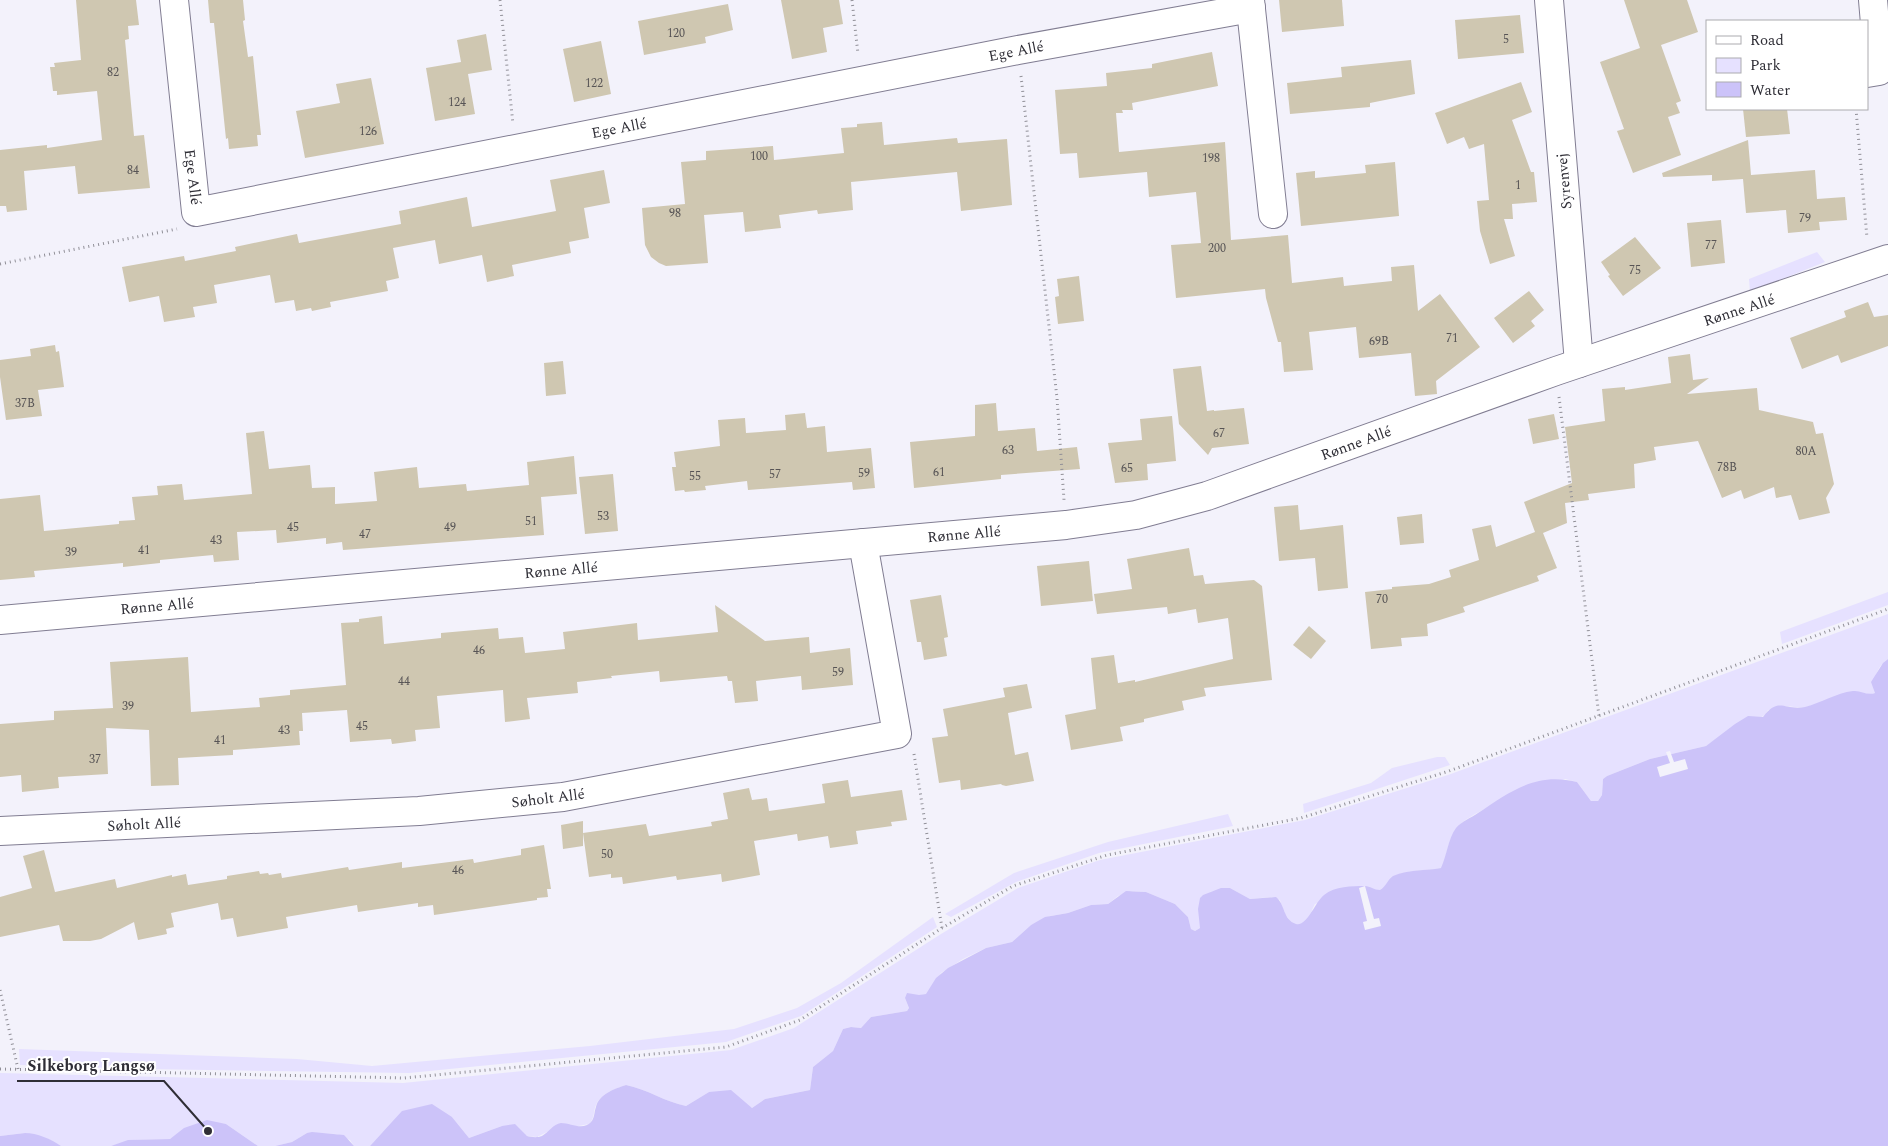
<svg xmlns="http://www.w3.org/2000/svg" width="1888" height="1146" font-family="Spectral,serif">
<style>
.green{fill:#e6e1ff}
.water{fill:#ccc3f9}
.pier{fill:#f3f2fb}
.building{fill:#cfc7b1}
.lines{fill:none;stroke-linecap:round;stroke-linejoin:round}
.minor-casing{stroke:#817d92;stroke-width:30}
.path{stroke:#919098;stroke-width:3;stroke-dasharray:1 4;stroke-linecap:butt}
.minor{stroke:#fff;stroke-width:28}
.labels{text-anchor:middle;stroke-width:4;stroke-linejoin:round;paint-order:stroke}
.number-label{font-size:12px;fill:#575455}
.street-label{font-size:15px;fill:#2f2e36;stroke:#fff}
.leader{fill:none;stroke:#2f2e36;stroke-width:2}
.callout-dot{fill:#2f2e36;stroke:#fff;stroke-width:2}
.callout-label{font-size:16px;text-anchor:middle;font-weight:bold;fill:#2f2e36;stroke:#fff;stroke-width:4;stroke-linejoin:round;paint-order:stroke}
</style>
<rect width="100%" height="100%" fill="#f3f2fb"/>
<g class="green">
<polygon points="1817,252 1825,262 1750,292 1749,279"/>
<polygon points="1888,592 1888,605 1782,644 1780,632"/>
<path d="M1888 614V659C1875 669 1875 677 1875 693L1870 695C1848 686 1828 702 1806 707 1799 708 1794 707 1787 706 1781 706 1774 709 1768 710 1763 720 1758 717 1748 717L1706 746 1650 759 1607 776 1603 779 1602 795 1598 801H1591L1577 782 1565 779C1539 789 1472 808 1457 828 1448 839 1447 855 1442 868 1426 871 1410 869 1395 876 1388 879 1387 887 1381 890 1376 892 1368 886 1359 888L1315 904C1312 909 1310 918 1306 922 1293 935 1282 909 1280 900L1272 897 1250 899 1230 888 1210 892 1200 928 1195 931 1191 929 1188 917 1175 904 1146 892 1132 891 1118 896 1108 904 1091 905 1068 913 1050 916 1031 925 1012 942 986 948 963 959 941 973 927 994 905 998 909 1008 907 1011 871 1017 861 1028 851 1027 843 1029 833 1051 813 1067 810 1090 765 1099 752 1108 709 1092 686 1106C665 1102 647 1089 626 1085 615 1089 601 1093 596 1105 593 1112 595 1118 589 1124L547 1132 537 1137 527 1136 502 1126 469 1138 452 1117 383 1132 370 1146H354L350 1140 337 1134 307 1133 292 1142 275 1146H258L226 1124 202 1121 170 1139 133 1140 111 1146H61L48 1139 25 1133 0 1136V1073L403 1083 731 1050 794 1028 941 934 1018 888 1100 860 1305 820 1448 775Z"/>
<polygon points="1437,757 1445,757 1450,765 1304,813 1303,804 1371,783 1392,768"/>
<polygon points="1228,814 1233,826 1099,853 1016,882 951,917 945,914 1014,873 1108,842"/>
<polygon points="933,917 937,927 801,1016 726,1042 409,1073 144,1069 20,1065 19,1049 297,1059 372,1066 590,1046 734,1029 797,1008 841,983"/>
</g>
<g class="water">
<path d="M1888 659V1146H370L402 1111 432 1104 452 1117 469 1138 502 1126 515 1124 527 1136C531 1137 537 1138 542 1136 549 1132 553 1124 561 1123 571 1123 583 1131 591 1122 595 1117 594 1112 596 1107 599 1094 614 1089 626 1085 647 1089 665 1102 686 1106L709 1092 731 1090 752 1108 765 1099 810 1090 813 1067 833 1051 843 1029 851 1027 861 1028 871 1017 907 1011 909 1008 905 998 907 993 919 995 926 994 936 978 948 968 986 948 1012 942 1031 925 1045 917 1068 913 1091 905 1108 904 1126 891 1146 892 1175 904 1188 917 1191 929 1195 931 1200 928 1198 909 1200 898 1203 895 1221 888H1230L1250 899 1276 897C1285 904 1283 920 1296 924 1307 927 1315 902 1324 895 1335 886 1352 886 1365 886 1370 886 1374 890 1380 890 1386 887 1387 880 1393 876 1409 869 1425 871 1441 868 1447 855 1448 839 1456 828 1462 821 1471 818 1478 813 1511 791 1536 772 1577 782L1591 801H1598L1602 795 1603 779 1607 776 1650 759 1706 746 1735 724 1748 716 1763 717C1779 696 1784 711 1805 707 1821 703 1836 693 1853 691 1861 690 1867 696 1875 693L1871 682 1883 663Z"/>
<polygon points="207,1120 226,1124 258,1146 111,1146 128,1140 170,1139 184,1128"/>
<polygon points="312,1132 344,1135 354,1146 275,1146 292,1142 307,1133"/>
<path d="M25 1133C37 1133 51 1139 61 1146H0V1136Z"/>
</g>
<g class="pier">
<polygon points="1670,751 1674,762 1685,759 1688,769 1660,777 1657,767 1670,763 1666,752"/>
<polygon points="1365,886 1374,919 1379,918 1381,926 1365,930 1363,922 1367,921 1359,888"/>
</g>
<g class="building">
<polygon points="76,0 136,0 139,25 128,26 129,39 125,40 134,136 144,135 150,188 78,194 75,166 24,171 27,210 7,212 6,206 0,206 0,150 47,145 47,148 102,140 97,91 57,95 57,91 53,91 50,67 55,67 54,63 81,60"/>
<polygon points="208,0 243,0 245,20 243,21 248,57 253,56 261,135 257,135 258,146 229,149 228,138 226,139 214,23 210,23"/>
<polygon points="781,0 839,0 843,24 823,28 827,52 792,59"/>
<polygon points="1279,0 1342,0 1344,26 1282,32"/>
<polygon points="1624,0 1687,0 1698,32 1661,45 1681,101 1676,103 1680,113 1668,117 1681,155 1633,173 1617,131 1624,129 1600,62 1640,48"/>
<polygon points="728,4 733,30 705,37 706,43 644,55 638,21"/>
<polygon points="1520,15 1524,53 1458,59 1455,20"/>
<polygon points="486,34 492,70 468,74 475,114 435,121 426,68 461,62 457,40"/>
<polygon points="601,41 611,94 574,102 563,49"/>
<polygon points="1212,52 1218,86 1132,103 1133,110 1122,110 1123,113 1116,113 1119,152 1225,142 1231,240 1288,235 1292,283 1343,277 1344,286 1392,281 1391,267 1414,265 1418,311 1440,294 1480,347 1436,381 1437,394 1415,396 1411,353 1359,358 1356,327 1309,332 1313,370 1284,372 1281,342 1278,342 1266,298 1265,289 1176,298 1171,245 1201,243 1196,192 1149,197 1147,172 1079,178 1077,153 1060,154 1055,90 1107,86 1106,73 1152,68 1152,64"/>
<polygon points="1411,60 1415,94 1370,103 1370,107 1290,114 1287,83 1342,77 1341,67"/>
<polygon points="371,78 384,144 305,158 296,111 340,103 336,84"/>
<polygon points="1521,82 1532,112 1512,120 1531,172 1534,172 1537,202 1512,204 1513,219 1504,219 1515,256 1490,264 1480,231 1477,201 1489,200 1484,144 1469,149 1464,137 1447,144 1435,113"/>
<polygon points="1743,109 1787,109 1790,134 1746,137"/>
<polygon points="882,122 884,145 957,138 958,143 1007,139 1012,205 961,211 957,172 851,182 853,210 818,214 817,210 779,215 781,228 745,232 743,212 704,215 708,263 666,266 659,263 651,257 645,245 642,208 685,204 681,162 706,160 706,151 773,146 774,160 844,153 841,128 857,127 857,124"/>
<polygon points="1748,140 1751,175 1815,170 1817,199 1845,197 1847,220 1819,222 1820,230 1788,233 1786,210 1746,213 1743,179 1712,181 1712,175 1663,177 1662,173"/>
<polygon points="1395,162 1399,216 1301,226 1296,173 1315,171 1315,178 1366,173 1365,165"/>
<polygon points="604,170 610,203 584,208 589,238 569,242 571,253 512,265 514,276 487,282 482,255 439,264 435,240 393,248 399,278 386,281 388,291 330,302 331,307 312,311 311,308 296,311 294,300 275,303 270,275 214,285 217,303 193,307 195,317 164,322 159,296 129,302 122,267 184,256 185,261 236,251 235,247 297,234 299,243 401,224 399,211 467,197 472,227 556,211 550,180"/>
<polygon points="1721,220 1725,263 1691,267 1687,223"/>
<polygon points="1635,237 1661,268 1623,296 1608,276 1610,275 1601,262"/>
<polygon points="1079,276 1084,321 1058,324 1055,297 1059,296 1057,279"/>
<polygon points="1529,291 1544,310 1531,321 1535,326 1513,343 1494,318"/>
<polygon points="1868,302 1874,317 1888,315 1888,346 1841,363 1838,355 1802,369 1790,338 1846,317 1844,311"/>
<polygon points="55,345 56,352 59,351 64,387 38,390 42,416 6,420 0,377 0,360 31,356 30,349"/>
<polygon points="1690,354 1693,380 1709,378 1687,394 1757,388 1759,410 1813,422 1816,434 1823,433 1834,484 1826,498 1830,513 1799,520 1791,495 1776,498 1774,487 1744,499 1741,490 1722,498 1698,441 1654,447 1656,460 1634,464 1635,488 1588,494 1589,500 1565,503 1567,523 1543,533 1557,568 1537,576 1539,581 1463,607 1465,612 1427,624 1428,636 1401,638 1402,646 1371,649 1365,592 1392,589 1392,587 1429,584 1451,577 1449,570 1479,560 1472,529 1491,525 1496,547 1535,532 1524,502 1572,483 1565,427 1605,421 1602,389 1625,387 1625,390 1671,383 1668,357"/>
<polygon points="563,361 566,394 546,396 544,363"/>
<polygon points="1201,366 1207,411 1214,410 1214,411 1244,408 1249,444 1212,448 1208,455 1179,424 1173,369"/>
<polygon points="996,403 998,431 1035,428 1037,451 1077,447 1080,469 1001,475 1001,479 914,488 910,442 975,436 975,405"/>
<polygon points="805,413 807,428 825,426 827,452 871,448 875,488 853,490 852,482 748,490 747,481 705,486 706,490 685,492 684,490 675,491 672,467 676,467 674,452 720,446 718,420 745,418 746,433 786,430 785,415"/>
<polygon points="1554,414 1559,439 1533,444 1528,419"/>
<polygon points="1172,416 1176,461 1147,464 1148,480 1115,483 1108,443 1142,440 1140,419"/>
<polygon points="264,431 269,469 310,465 312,488 335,487 335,504 377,501 374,472 417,467 419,488 466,484 467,491 529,485 527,462 574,456 577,494 541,497 544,535 343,550 342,542 326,544 326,538 277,543 276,530 237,532 239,560 214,562 213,555 160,560 160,563 123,567 123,563 34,571 35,577 0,580 0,499 40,495 44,531 119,524 119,521 135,520 132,497 158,495 157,486 182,484 184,500 252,494 246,433"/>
<polygon points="613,474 618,531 585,534 579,477"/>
<polygon points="1298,505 1300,530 1343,525 1348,588 1318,591 1315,558 1279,561 1274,507"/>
<polygon points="1422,514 1424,543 1400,545 1397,517"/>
<polygon points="1189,548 1194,576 1203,575 1205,584 1254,580 1262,586 1272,680 1204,688 1206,696 1182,701 1184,710 1144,719 1144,722 1120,727 1123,741 1071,750 1065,715 1096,709 1091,658 1114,655 1118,683 1135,680 1135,682 1233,659 1228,618 1198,623 1196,609 1168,614 1167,607 1097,614 1094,594 1132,589 1127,559"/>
<polygon points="1089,561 1093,601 1041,606 1037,566"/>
<polygon points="941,595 948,637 944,638 947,656 924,660 921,642 917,642 910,600"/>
<polygon points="715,605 765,641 809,637 810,653 850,648 853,685 802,690 801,676 756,681 758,701 735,703 732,681 728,681 727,676 660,682 659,671 611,676 612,678 577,682 578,693 527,698 530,719 505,722 503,690 437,696 440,728 415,730 416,741 392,744 391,739 350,742 347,710 302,713 303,731 299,731 300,745 233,750 233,755 178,758 179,785 151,786 149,730 106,728 108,774 58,777 59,788 22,792 21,775 0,777 0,724 54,720 54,711 113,708 110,662 188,657 191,712 260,707 259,698 290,695 290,690 346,685 341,623 359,622 359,619 382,616 384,644 441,638 441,633 498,628 499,639 523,637 525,653 565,649 563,632 637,623 638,640 718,632"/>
<polygon points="1309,626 1326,641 1311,659 1293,645"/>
<polygon points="1027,684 1032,708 1008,713 1015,755 1028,752 1034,781 1006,786 1002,785 1001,784 961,790 960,780 939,783 932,738 948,736 943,709 1005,697 1003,688"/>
<polygon points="848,780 851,797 902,790 907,820 891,822 892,826 856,831 858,844 830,848 828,836 798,841 797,834 754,841 760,875 722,882 721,874 677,880 676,876 623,884 622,877 611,878 611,874 589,877 583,833 646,824 649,836 712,826 711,822 728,819 723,793 749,788 752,800 767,798 769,811 825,803 822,784"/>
<polygon points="583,821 583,846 563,849 561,825"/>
<polygon points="544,845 551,889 547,889 548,897 537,898 537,900 434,915 433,905 418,907 418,903 358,912 357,905 286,917 288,928 237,937 233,918 221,920 218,903 171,913 174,927 166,929 167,934 138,940 134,922 101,939 90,941 63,941 59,925 0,937 0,897 32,888 23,856 44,850 55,892 115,879 117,888 172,875 172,877 186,874 188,885 227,879 227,876 259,871 260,874 268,873 269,875 281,873 282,878 348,867 349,870 402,862 402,868 473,859 474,863 521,855 521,849"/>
</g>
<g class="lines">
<defs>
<g id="minor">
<polyline points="174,0 196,212 1018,50 1251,8"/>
<polyline points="1250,0 1273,214"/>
<polyline points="1549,0 1579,363"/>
<polyline points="1867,73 1879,71 1873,0"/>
<polyline points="0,620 1066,525 1136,515 1207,496 1556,371 1888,259"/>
<polyline points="0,831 419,811 563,797 897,734 863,543"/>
</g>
</defs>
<use href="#minor" class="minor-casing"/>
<g class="path">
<polyline points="500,0 513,124"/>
<polyline points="852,0 858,54"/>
<polyline points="1021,76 1057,398 1064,500"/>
<polyline points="1856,109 1867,238"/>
<polyline points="0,264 177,229"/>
<polyline points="1559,397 1599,716"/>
<polyline points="914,754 942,928"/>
<polyline points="0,990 18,1069"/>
<polyline points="0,1069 404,1078 726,1047 800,1020 942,928 1013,886 1107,855 1301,818 1449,771 1888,609"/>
</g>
<use href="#minor" class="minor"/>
</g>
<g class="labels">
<g class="number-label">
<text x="676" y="37">120</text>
<text x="1506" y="43">5</text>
<text x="113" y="76">82</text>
<text x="594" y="87">122</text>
<text x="457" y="106">124</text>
<text x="368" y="135">126</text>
<text x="759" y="160">100</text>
<text x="1211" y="162">198</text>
<text x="133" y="174">84</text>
<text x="1518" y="189">1</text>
<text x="675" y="217">98</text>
<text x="1805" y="222">79</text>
<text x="1711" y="249">77</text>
<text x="1217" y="252">200</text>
<text x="1635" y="274">75</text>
<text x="1452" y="342">71</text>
<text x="1379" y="345">69B</text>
<text x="25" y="407">37B</text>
<text x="1219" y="437">67</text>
<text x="1008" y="454">63</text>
<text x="1806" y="455">80A</text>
<text x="1727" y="471">78B</text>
<text x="1127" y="472">65</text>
<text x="939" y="476">61</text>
<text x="864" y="477">59</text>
<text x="775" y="478">57</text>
<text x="695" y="480">55</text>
<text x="603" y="520">53</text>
<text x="531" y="525">51</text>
<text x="293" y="531">45</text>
<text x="450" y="531">49</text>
<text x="365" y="538">47</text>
<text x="216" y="544">43</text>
<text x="144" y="554">41</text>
<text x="71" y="556">39</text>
<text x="1382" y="603">70</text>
<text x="479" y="654">46</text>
<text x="838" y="676">59</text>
<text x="404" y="685">44</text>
<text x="128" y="710">39</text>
<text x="362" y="730">45</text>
<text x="284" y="734">43</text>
<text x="220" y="744">41</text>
<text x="95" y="763">37</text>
<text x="607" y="858">50</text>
<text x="458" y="874">46</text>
</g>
<g class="street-label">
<text transform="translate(1016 51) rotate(-11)" y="5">Ege Allé</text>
<text transform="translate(619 128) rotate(-11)" y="5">Ege Allé</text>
<text transform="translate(193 177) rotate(83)" y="5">Ege Allé</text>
<text transform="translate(1564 181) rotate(-95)" y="5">Syrenvej</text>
<text transform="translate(1739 310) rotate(-18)" y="5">Rønne Allé</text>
<text transform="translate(1356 443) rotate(-20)" y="5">Rønne Allé</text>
<text transform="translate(964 534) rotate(-5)" y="5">Rønne Allé</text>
<text transform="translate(561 570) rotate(-5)" y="5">Rønne Allé</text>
<text transform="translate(157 606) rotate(-5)" y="5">Rønne Allé</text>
<text transform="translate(548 798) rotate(-7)" y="5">Søholt Allé</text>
<text transform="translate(144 824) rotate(-3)" y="5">Søholt Allé</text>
</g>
</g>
<path class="leader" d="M208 1131L164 1081H17"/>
<circle class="callout-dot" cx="208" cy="1131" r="5"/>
<g class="callout-label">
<text x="91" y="1071">Silkeborg Langsø</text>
</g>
<rect x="1706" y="20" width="162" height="90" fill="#ffffff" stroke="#acabaf"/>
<rect x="1716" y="36" width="25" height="8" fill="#ffffff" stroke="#acabaf"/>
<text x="1750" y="45" font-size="15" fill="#2f2e36">Road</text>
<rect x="1716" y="58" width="25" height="15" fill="#e6e1ff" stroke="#acabaf"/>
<text x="1750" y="70" font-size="15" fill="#2f2e36">Park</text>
<rect x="1716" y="82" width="25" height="15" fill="#ccc3f9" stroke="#acabaf"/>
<text x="1750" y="95" font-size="15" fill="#2f2e36">Water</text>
</svg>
